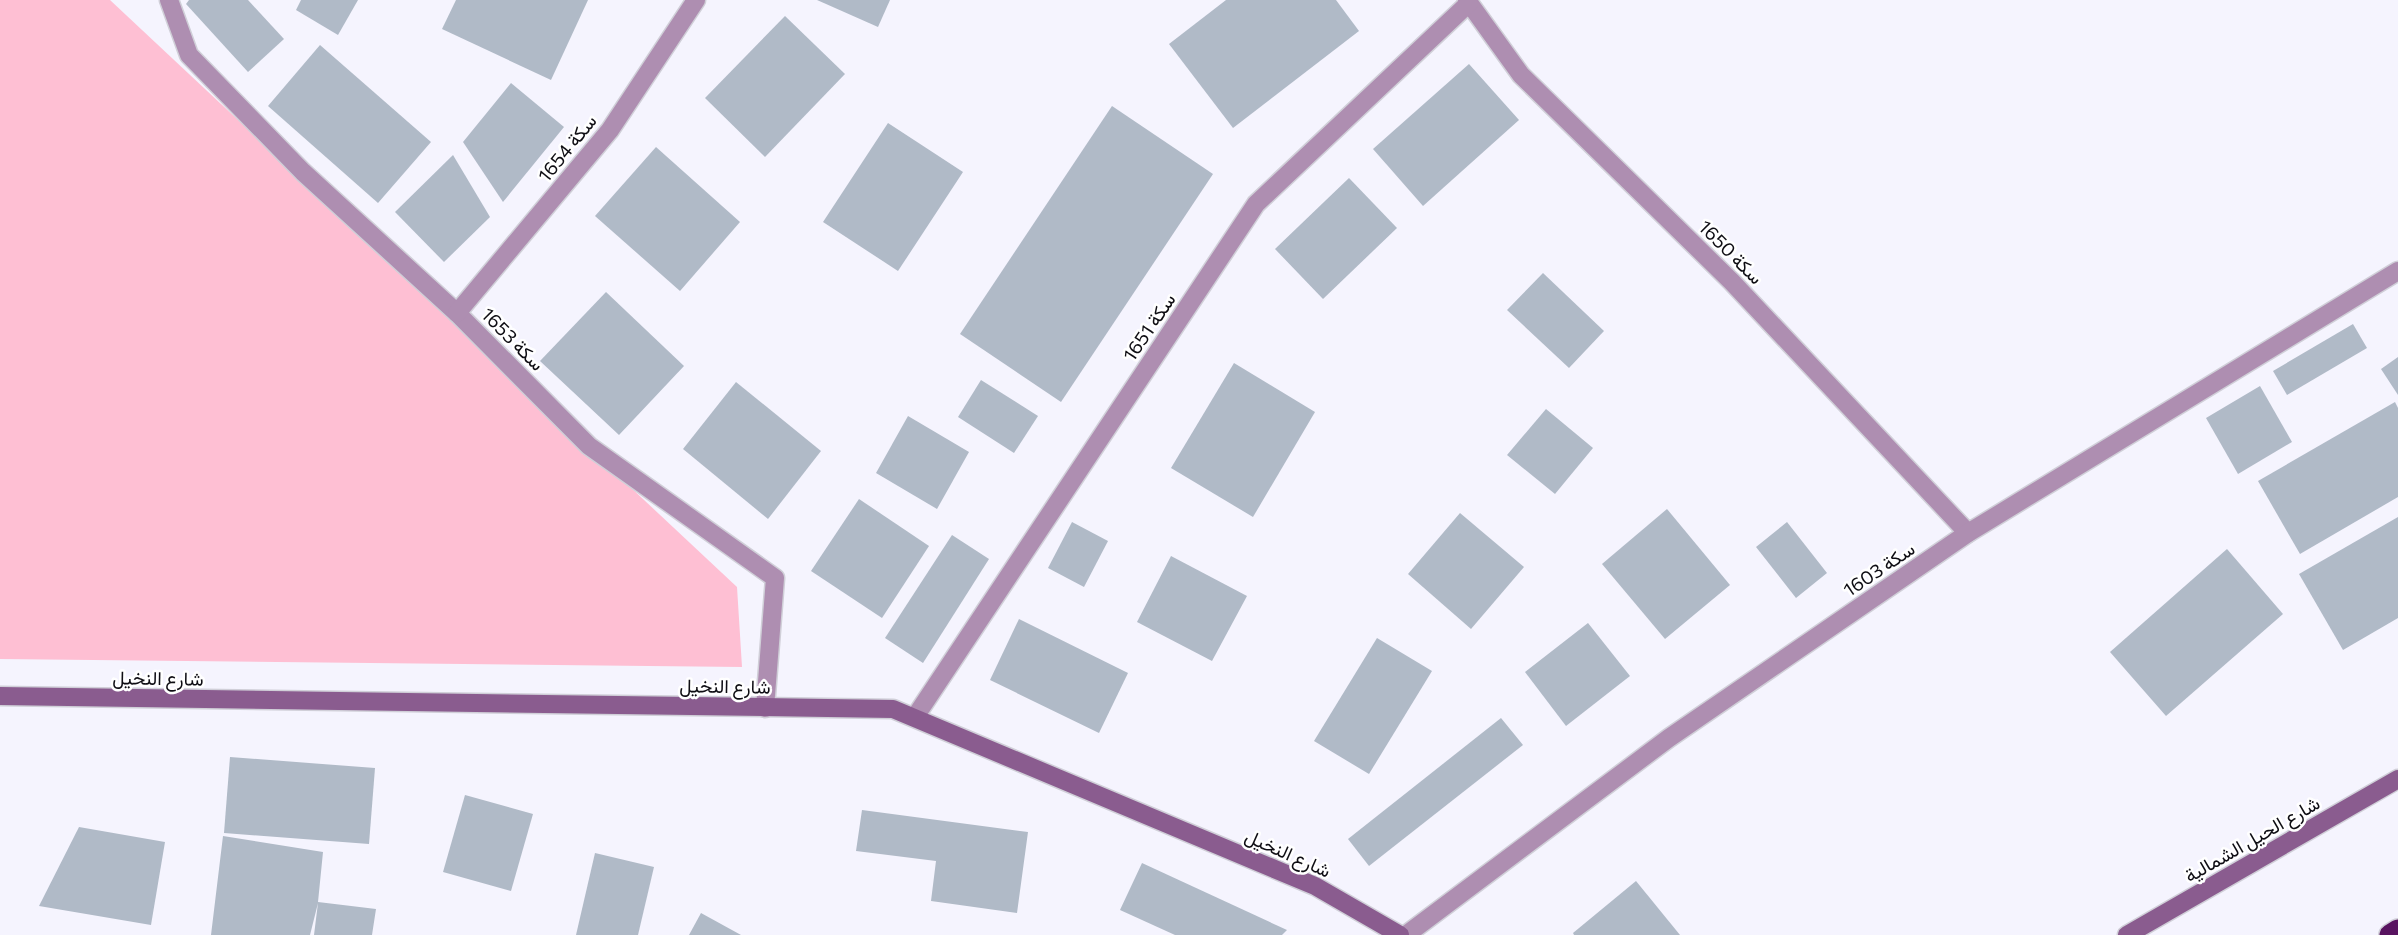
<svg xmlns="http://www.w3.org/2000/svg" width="2398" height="935" font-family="Commissioner,Vazirmatn,sans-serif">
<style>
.green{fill:#febfd3}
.building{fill:#b0bac7}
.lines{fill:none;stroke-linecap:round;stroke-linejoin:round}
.street-casing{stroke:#d0cfd8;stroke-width:21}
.secondary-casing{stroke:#d0cfd8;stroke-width:21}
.highway-casing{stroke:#d0cfd8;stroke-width:24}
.street{stroke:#ae8eb1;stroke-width:18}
.secondary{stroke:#8a5c8f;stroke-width:18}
.highway{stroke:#581360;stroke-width:21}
.labels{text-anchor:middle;stroke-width:5;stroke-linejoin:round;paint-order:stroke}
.street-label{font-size:19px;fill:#0e0d13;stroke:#fff}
</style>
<rect width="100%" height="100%" fill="#f5f4fe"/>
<polygon class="green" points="0,0 110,0 737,587 742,667 0,659"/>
<g class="building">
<polygon points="189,0 248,0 284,39 248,72 186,4"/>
<polygon points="301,0 358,0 338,35 296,10"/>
<polygon points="456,0 588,0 551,80 442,29"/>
<polygon points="817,0 890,0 878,27"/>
<polygon points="1226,0 1336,0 1359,31 1233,128 1169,44"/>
<polygon points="785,16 845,74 765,157 705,98"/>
<polygon points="320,45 431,142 378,203 268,106"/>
<polygon points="1469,64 1519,120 1423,206 1373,149"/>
<polygon points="511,83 564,127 503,202 463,142"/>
<polygon points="1112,106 1213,174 1061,402 960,334"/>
<polygon points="888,123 963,172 898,271 823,222"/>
<polygon points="656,147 740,222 680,291 595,216"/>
<polygon points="453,155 490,217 444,262 395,212"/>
<polygon points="1349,178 1397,228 1323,299 1275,249"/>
<polygon points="1543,273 1604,331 1569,368 1507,310"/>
<polygon points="606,292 684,366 619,435 540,361"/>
<polygon points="2353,324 2367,348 2287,395 2273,371"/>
<polygon points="2398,357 2398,395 2381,369"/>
<polygon points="1234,363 1315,412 1253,517 1171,468"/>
<polygon points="981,380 1038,416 1014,453 958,417"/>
<polygon points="736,382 821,451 768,519 683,449"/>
<polygon points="2260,386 2292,442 2238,474 2206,418"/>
<polygon points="2395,402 2398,408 2398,497 2300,554 2258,481"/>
<polygon points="1546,409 1593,448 1555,494 1507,455"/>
<polygon points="908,416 969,452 937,509 876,473"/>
<polygon points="859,499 929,546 882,618 811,571"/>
<polygon points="1667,509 1730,585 1665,639 1602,564"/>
<polygon points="1460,513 1524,567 1471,629 1408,574"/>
<polygon points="2398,517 2398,618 2343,650 2299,574"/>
<polygon points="1072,522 1108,541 1084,587 1048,568"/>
<polygon points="1787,522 1827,573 1796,598 1756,547"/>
<polygon points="952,535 989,559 923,663 885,638"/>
<polygon points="2227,549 2283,614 2166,716 2110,652"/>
<polygon points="1171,556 1247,596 1212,661 1137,622"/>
<polygon points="1019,619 1128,673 1099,733 990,680"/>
<polygon points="1588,623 1630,676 1566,726 1525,672"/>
<polygon points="1377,638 1432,671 1369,774 1314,741"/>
<polygon points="1501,718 1523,745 1369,866 1348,839"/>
<polygon points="230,757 375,768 369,844 224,833"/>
<polygon points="465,795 533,814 511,891 443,872"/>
<polygon points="862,810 1028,832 1017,913 931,901 936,861 856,851"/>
<polygon points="79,827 165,842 151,925 39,906"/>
<polygon points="223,836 323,852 318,902 376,909 372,935 314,935 318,903 310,935 211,935"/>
<polygon points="595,853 654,867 638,935 576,935"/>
<polygon points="1142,863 1287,930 1282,935 1175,935 1120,910"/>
<polygon points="1636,881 1680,935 1574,935 1573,933"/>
<polygon points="701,913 741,935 689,935"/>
</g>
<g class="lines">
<defs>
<g id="street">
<polyline points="169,0 189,55 303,172 457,313 589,446 775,578 765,708"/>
<polyline points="1467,0 1521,75 1732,282 1968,533"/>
<polyline points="457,313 610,130 696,0"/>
<polyline points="915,717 1256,204 1469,3"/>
<polyline points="1406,935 1669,738 1968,533 2398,271"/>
</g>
<g id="secondary">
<polyline points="0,696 893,709 1315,886 1400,935"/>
<polyline points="2127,935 2398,779"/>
</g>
<polyline id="highway" points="2390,935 2398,930"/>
</defs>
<use href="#street" class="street-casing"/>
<use href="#secondary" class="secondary-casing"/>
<use href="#highway" class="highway-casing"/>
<use href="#street" class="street"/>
<use href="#secondary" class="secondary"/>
<use href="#highway" class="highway"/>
</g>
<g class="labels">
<g class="street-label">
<text transform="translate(567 148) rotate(-51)" y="7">سكة 1654</text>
<text transform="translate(1731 252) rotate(45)" y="7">سكة 1650</text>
<text transform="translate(1149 327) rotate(-56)" y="7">سكة 1651</text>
<text transform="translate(513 339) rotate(45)" y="7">سكة 1653</text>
<text transform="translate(1879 569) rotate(-34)" y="7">سكة 1603</text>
<text transform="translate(158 678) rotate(1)" y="7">شارع النخيل</text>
<text transform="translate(725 686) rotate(1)" y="7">شارع النخيل</text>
<text transform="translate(2252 839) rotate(-30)" y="7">شارع الحيل الشمالية</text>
<text transform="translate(1288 853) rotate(24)" y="7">شارع النخيل</text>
</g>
</g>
</svg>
